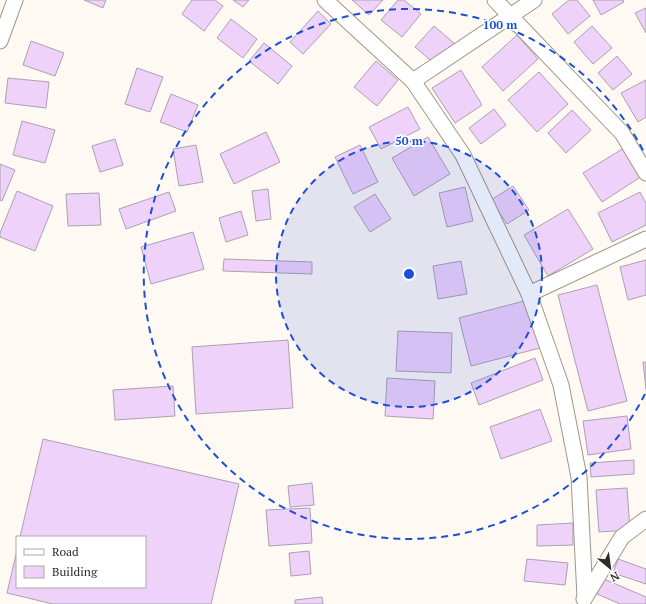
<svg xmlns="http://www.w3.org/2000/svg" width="646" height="604" font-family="'PT Serif',serif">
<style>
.building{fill:#eed2f9;stroke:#aba1b0}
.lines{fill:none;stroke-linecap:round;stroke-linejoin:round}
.minor-casing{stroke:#a19788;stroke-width:17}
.minor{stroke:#fff;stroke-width:15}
.ring{fill:none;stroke:#1d4ed8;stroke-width:2;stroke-dasharray:7 5}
.centre{fill:#1d4ed8;stroke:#fff;stroke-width:2}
.ring-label{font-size:12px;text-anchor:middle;font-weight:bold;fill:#1d4ed8;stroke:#fff;stroke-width:3.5;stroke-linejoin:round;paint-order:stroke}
</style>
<rect width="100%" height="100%" fill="#fef9f3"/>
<g class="building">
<polygon points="84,0 106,0 103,8"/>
<polygon points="192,0 215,0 223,6 204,31 182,14"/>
<polygon points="233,0 249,0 243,7"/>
<polygon points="352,0 383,0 369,15"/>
<polygon points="398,0 404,0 421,14 402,37 381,20"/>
<polygon points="569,0 577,0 590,16 568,34 552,14"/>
<polygon points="593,0 623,0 624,2 601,15"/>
<polygon points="646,8 646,33 635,13"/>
<polygon points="318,11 331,24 303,54 290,42"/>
<polygon points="231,19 257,39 243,58 217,38"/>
<polygon points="434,26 455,44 436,65 415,47"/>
<polygon points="592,26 612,48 593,64 574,42"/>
<polygon points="517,35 538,59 503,91 482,67"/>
<polygon points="31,41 64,53 55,76 23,65"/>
<polygon points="264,43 292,66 278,84 249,61"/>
<polygon points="617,56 632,74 613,90 598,73"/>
<polygon points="376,61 398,80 377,106 354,87"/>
<polygon points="137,68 163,77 150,112 125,104"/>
<polygon points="461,70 482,105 455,123 432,88"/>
<polygon points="539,72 568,104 537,132 508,100"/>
<polygon points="8,78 49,82 46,108 5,103"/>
<polygon points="646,80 646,117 638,122 621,93"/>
<polygon points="171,94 198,105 187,132 160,122"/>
<polygon points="408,107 420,129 381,149 369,127"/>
<polygon points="494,109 506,125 481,144 469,128"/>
<polygon points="572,110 591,130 566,153 548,133"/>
<polygon points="22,121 55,130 45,163 13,155"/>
<polygon points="266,132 280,162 234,184 220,154"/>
<polygon points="428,137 450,174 414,196 392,158"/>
<polygon points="115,139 123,165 100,172 92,146"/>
<polygon points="196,145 203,182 179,186 173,149"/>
<polygon points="360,145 378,182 353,194 335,157"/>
<polygon points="624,148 642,176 602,202 583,173"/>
<polygon points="0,164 15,170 2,201 0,200"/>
<polygon points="513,186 529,210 507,224 491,200"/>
<polygon points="465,187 473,221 447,227 439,193"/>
<polygon points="268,189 271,219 256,221 252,191"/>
<polygon points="17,191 53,206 35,251 0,237 0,233"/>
<polygon points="169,192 176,211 126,229 119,209"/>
<polygon points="640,192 646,203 646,225 612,242 598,213"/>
<polygon points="99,193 101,225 68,226 66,194"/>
<polygon points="375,194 391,219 370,232 354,207"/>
<polygon points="568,209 593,249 548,276 524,235"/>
<polygon points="241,211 248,235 226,242 219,218"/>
<polygon points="193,232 204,269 151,284 141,247"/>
<polygon points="224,259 312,262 312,274 223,271"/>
<polygon points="646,260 646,295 628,300 620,267"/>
<polygon points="461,261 467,294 438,299 433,266"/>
<polygon points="597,285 627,401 588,411 558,295"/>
<polygon points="528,300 540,348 471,366 459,318"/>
<polygon points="398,331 452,333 451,373 396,371"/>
<polygon points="288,340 293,408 196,414 192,347"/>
<polygon points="535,358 543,380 479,405 471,383"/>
<polygon points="643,362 646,362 646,389"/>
<polygon points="387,378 435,381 433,419 385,416"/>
<polygon points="173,386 175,416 115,420 113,390"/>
<polygon points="540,409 552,441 501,459 490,427"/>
<polygon points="627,416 631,449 588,455 583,421"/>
<polygon points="43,439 239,484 211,604 53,604 7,593 17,550 17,587 145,587 145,537 20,537"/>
<polygon points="634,460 634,474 591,477 590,463"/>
<polygon points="312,483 314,505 290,507 288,486"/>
<polygon points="627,488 630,530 599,532 596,490"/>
<polygon points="310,508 312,543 269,546 266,510"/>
<polygon points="573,523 573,545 537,546 537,525"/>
<polygon points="309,551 311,574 291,576 289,553"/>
<polygon points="527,559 568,563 565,585 524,581"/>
<polygon points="618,559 646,569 646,584 613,573"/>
<polygon points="604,579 646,597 646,604 620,604 597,594"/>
<polygon points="322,597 323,604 295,604 295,600"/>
</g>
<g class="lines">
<defs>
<g id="minor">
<polyline points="325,0 413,81 463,155 529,294 561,385 579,477 585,597"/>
<polyline points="495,0 622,133 646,173"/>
<polyline points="0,41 15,0"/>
<polyline points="413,81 534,0"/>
<polyline points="529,294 646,239"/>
<polyline points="584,599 622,537 646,519"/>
</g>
</defs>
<use href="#minor" class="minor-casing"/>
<use href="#minor" class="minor"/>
</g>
<circle cx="409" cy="274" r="133" fill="#1d4ed8" fill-opacity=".12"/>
<g class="ring">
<circle cx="409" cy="274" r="133"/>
<path d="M645 394A265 265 0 1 1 645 154"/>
</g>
<circle cx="409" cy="274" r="6" class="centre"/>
<g class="ring-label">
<text x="500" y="29">100 m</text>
<text x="409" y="145">50 m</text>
</g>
<rect x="16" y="536" width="130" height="52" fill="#ffffff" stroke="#acaaa8"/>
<rect x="24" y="549" width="20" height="6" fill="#ffffff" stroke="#acaaa8"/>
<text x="52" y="556" font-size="12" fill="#2f2b25">Road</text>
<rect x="24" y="566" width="20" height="12" fill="#eed2f9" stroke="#acaaa8"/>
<text x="52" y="576" font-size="12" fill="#2f2b25">Building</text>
<g transform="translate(610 568) rotate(151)" stroke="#ffffff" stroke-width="3" paint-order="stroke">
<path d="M0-3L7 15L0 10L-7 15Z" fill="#2f2b25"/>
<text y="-6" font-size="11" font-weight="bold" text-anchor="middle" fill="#2f2b25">N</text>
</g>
</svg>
